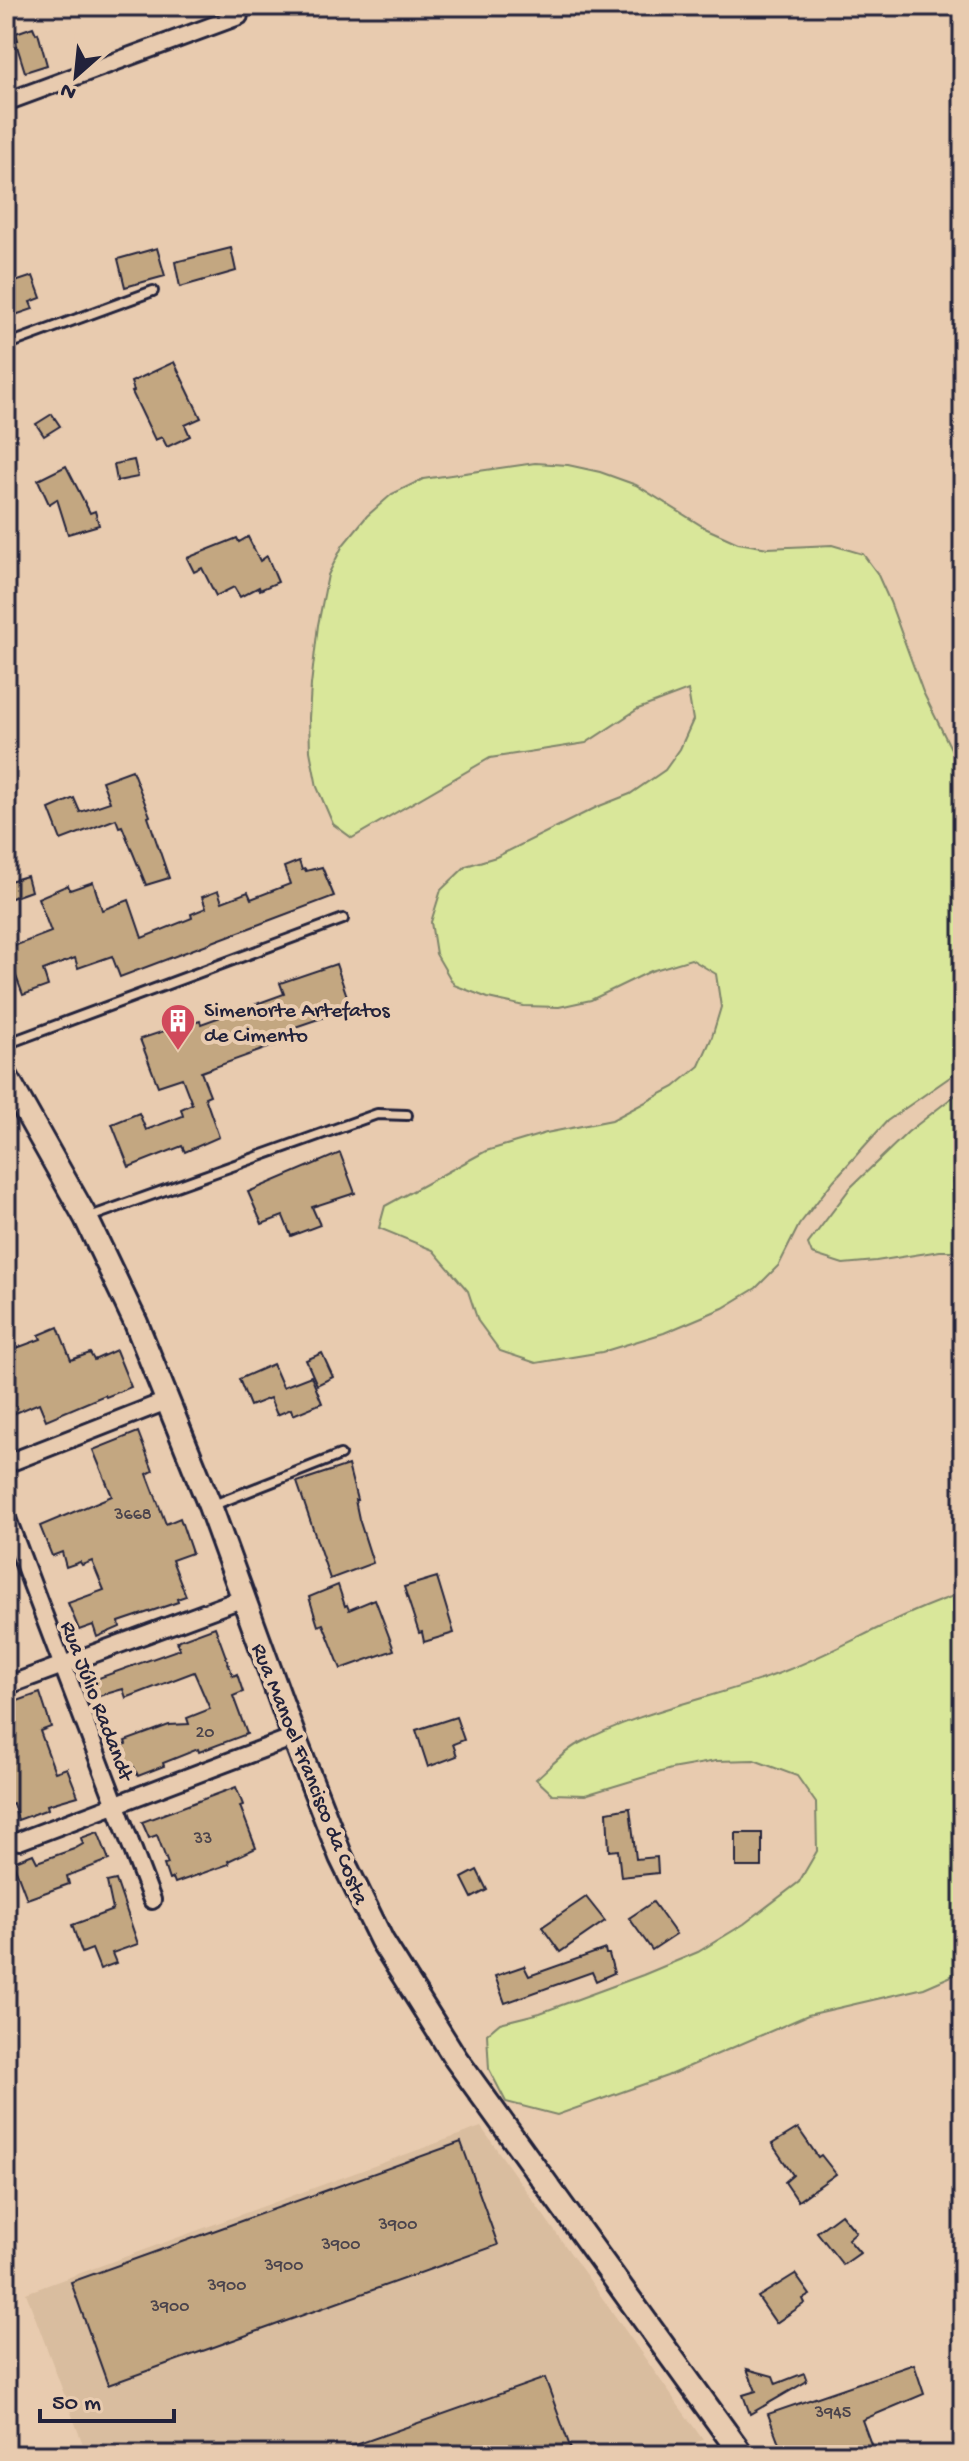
<svg xmlns="http://www.w3.org/2000/svg" width="969" height="2461" font-family="'Gochi Hand',sans-serif">
<style>
.built{fill:#d9bd9f}
.green{fill:#d9e79a;stroke:#7e846a;stroke-width:2}
.building{fill:#c3a781;stroke:#22223b;stroke-width:2}
.lines{fill:none;stroke-linecap:round;stroke-linejoin:round}
.service-casing{stroke:#22223b;stroke-width:14}
.minor-casing{stroke:#22223b;stroke-width:22}
.secondary-casing{stroke:#22223b;stroke-width:28}
.service{stroke:#e8cbaf;stroke-width:8}
.minor{stroke:#e8cbaf;stroke-width:16}
.secondary{stroke:#e8cbaf;stroke-width:22}
.labels{text-anchor:middle;stroke-width:8;stroke-linejoin:round;paint-order:stroke}
.number-label{font-size:18px;fill:#4a434c}
.poi-label{font-size:22px;fill:#22223b;stroke:#e8cbaf;text-anchor:start}
.street-label{font-size:22px;fill:#22223b;stroke:#e8cbaf}
</style>
<rect width="100%" height="100%" fill="#e8cbaf"/>
<filter id="ink" filterUnits="userSpaceOnUse"><feTurbulence type="fractalNoise" baseFrequency=".0125" numOctaves="2"/><feDisplacementMap in="SourceGraphic" scale="16" xChannelSelector="R" yChannelSelector="G"/><feConvolveMatrix kernelMatrix="1 2 1 2 8 2 1 2 1" color-interpolation-filters="sRGB"/></filter>
<g filter="url(#ink)">
<polygon class="built" points="481,2127 703,2440 662,2455 87,2455 26,2293"/>
<g class="green">
<polygon points="535,463 568,465 600,472 636,485 707,529 738,543 768,548 832,545 863,554 877,573 890,602 923,692 963,773 963,1068 887,1121 834,1180 799,1225 779,1265 756,1288 723,1308 664,1333 602,1352 536,1363 500,1351 478,1321 468,1291 433,1250 379,1228 385,1206 486,1151 546,1133 612,1120 674,1087 699,1066 712,1037 721,1007 716,974 691,959 651,971 591,1000 559,1007 524,1006 488,998 454,985 436,954 431,922 441,890 466,866 496,857 597,807 630,794 665,770 680,749 693,720 688,690 638,709 586,743 490,758 352,838 333,824 317,787 310,751 309,718 311,685 318,625 328,575 343,545 367,516 392,494 423,479"/>
<polygon points="963,1089 963,1251 940,1251 876,1261 843,1264 812,1254 808,1244 851,1187 908,1132"/>
<path d="M963 1593V1971L924 1988 808 2015 667 2076 557 2115 506 2102 489 2069 487 2034 500 2023 540 2013 643 1975 698 1952 744 1924 799 1882 817 1851 816 1803 797 1776 754 1760 716 1761 671 1769 585 1795 552 1794 536 1779C549 1768 563 1752 578 1744 642 1709 717 1698 785 1671 845 1648 901 1612 963 1593Z"/>
</g>
<g class="building">
<polygon points="33,27 36,34 38,33 47,65 25,72 15,40 18,40 16,33"/>
<polygon points="157,248 165,276 125,287 118,259"/>
<polygon points="231,248 236,271 180,287 175,262"/>
<polygon points="33,276 41,298 30,302 33,309 6,318 6,285"/>
<polygon points="174,362 201,418 185,425 190,436 167,447 162,437 155,440 132,392 134,391 131,382"/>
<polygon points="52,414 60,426 44,436 36,424"/>
<polygon points="134,460 138,477 117,481 114,464"/>
<polygon points="66,466 90,513 95,511 99,525 68,534 57,499 49,504 38,480"/>
<polygon points="248,537 260,561 267,556 278,582 260,590 259,587 240,597 234,587 216,596 202,568 194,572 187,558 237,538 239,542"/>
<polygon points="132,770 150,816 148,817 169,878 146,885 122,826 119,827 116,819 61,840 49,809 74,798 80,812 110,802 102,781"/>
<polygon points="299,861 302,870 305,869 306,871 322,867 334,896 120,977 112,956 78,968 75,958 43,970 48,986 23,995 6,949 51,932 38,898 68,885 70,890 93,882 102,910 129,900 142,938 192,918 191,914 206,908 202,897 218,891 222,902 248,892 251,899 290,884 284,867"/>
<polygon points="27,876 31,891 6,900 6,882"/>
<polygon points="336,964 351,1008 286,1030 290,1040 201,1072 210,1095 205,1097 219,1137 185,1152 182,1146 129,1167 112,1124 139,1113 146,1130 183,1116 181,1109 192,1104 182,1078 158,1086 140,1039 182,1025 184,1026 200,1021 201,1024 284,994 280,983"/>
<polygon points="340,1153 355,1193 312,1207 320,1225 291,1236 283,1216 262,1224 248,1192"/>
<polygon points="58,1327 71,1360 90,1353 94,1360 116,1350 131,1387 106,1397 105,1395 46,1420 39,1403 6,1417 6,1352 41,1339 39,1335"/>
<polygon points="322,1353 333,1377 317,1385 306,1360"/>
<polygon points="273,1364 283,1387 311,1376 322,1403 293,1415 291,1409 277,1415 270,1398 250,1406 239,1379"/>
<polygon points="138,1432 153,1471 147,1474 166,1524 180,1518 192,1553 172,1560 186,1596 177,1599 178,1602 119,1622 120,1627 97,1637 93,1625 79,1630 68,1603 104,1590 92,1561 82,1565 80,1562 66,1567 62,1552 52,1556 40,1526 112,1496 93,1450"/>
<polygon points="348,1465 357,1500 355,1500 359,1519 373,1563 330,1579 297,1482"/>
<polygon points="437,1577 454,1633 424,1642 422,1632 419,1633 404,1587"/>
<polygon points="338,1585 345,1606 347,1605 349,1610 375,1599 394,1650 341,1669 323,1624 318,1626 309,1597"/>
<polygon points="215,1627 233,1676 237,1674 243,1692 233,1696 247,1734 199,1752 198,1749 163,1763 164,1766 138,1776 134,1767 124,1771 115,1748 126,1744 125,1741 169,1725 189,1724 187,1718 210,1709 194,1672 126,1698 123,1689 99,1696 93,1680 180,1649 177,1641"/>
<polygon points="40,1693 51,1727 40,1731 55,1772 67,1768 78,1796 47,1805 48,1809 18,1820 13,1803 6,1806 6,1705"/>
<polygon points="456,1717 464,1740 453,1744 457,1756 428,1767 416,1730"/>
<polygon points="236,1787 243,1805 240,1806 256,1848 228,1861 229,1864 175,1883 173,1878 169,1880 164,1865 168,1864 157,1835 149,1838 142,1822"/>
<polygon points="630,1808 636,1859 657,1857 658,1873 621,1877 618,1850 609,1851 607,1812"/>
<polygon points="98,1832 109,1860 67,1876 69,1884 27,1899 13,1862 33,1854 37,1862 74,1849 83,1844 81,1838"/>
<rect x="736" y="1833" width="26" height="34"/>
<polygon points="477,1870 487,1890 472,1898 462,1878"/>
<polygon points="116,1880 138,1944 112,1953 116,1963 100,1969 92,1949 82,1953 72,1925 113,1910 107,1882"/>
<polygon points="586,1897 605,1921 560,1952 542,1927"/>
<polygon points="653,1902 676,1934 652,1950 629,1918"/>
<polygon points="605,1949 606,1954 609,1954 614,1973 596,1981 592,1972 505,2003 495,1976 524,1966 529,1976"/>
<polygon points="798,2128 818,2157 821,2155 836,2174 798,2201 785,2182 793,2175 772,2144"/>
<polygon points="461,2142 498,2245 108,2385 71,2282"/>
<polygon points="841,2214 856,2232 848,2239 860,2253 843,2265 817,2232"/>
<polygon points="795,2274 810,2295 803,2299 805,2303 776,2323 758,2297"/>
<polygon points="914,2364 924,2394 862,2420 875,2455 806,2455 804,2450 788,2455 785,2449 782,2451 768,2414"/>
<polygon points="747,2369 773,2376 776,2384 804,2373 807,2381 750,2414 743,2395 756,2391"/>
<polygon points="545,2378 573,2455 334,2455 333,2453"/>
</g>
<g class="lines">
<defs>
<g id="service">
<polyline points="6,345 153,291"/>
<polyline points="6,1044 343,919"/>
<polyline points="87,1218 377,1114 407,1115"/>
<polyline points="211,1506 340,1455"/>
<polyline points="716,2455 736,2448"/>
</g>
<g id="minor">
<polyline points="6,102 239,16"/>
<polyline points="6,1464 169,1400"/>
<polyline points="6,1516 152,1900"/>
<polyline points="6,1686 244,1598"/>
<polyline points="19,1841 294,1737"/>
</g>
<polyline id="secondary" points="6,1076 86,1218 136,1323 210,1506 294,1737 341,1857 382,1941 456,2059 742,2455"/>
</defs>
<use href="#service" class="service-casing"/>
<use href="#minor" class="minor-casing"/>
<use href="#secondary" class="secondary-casing"/>
<use href="#service" class="service"/>
<use href="#minor" class="minor"/>
<use href="#secondary" class="secondary"/>
</g>
</g>
<defs>
<symbol id="building-pin" viewBox="-11 -11 22 30"><path d="M0 17L-7.5 6A9.5 9.5 0 1 1 7.5 6Z" fill="#d1495b" stroke="#e8cbaf"/><path d="M-4-6H4V6H1V3H-1V6H-4ZM-2.5-4.3h1.7v1.8h-1.7ZM.8-4.3h1.7v1.8H.8ZM-2.5-1h1.7V.8h-1.7ZM.8-1h1.7V.8H.8Z" fill="#fff"/></symbol>
</defs>
<g fill-rule="evenodd">
<use href="#building-pin" x="158" y="1001" width="40" height="54"/>
</g>
<g class="labels">
<g class="number-label">
<text x="133" y="1519">3668</text>
<text x="205" y="1737">20</text>
<text x="203" y="1843">33</text>
<text x="398" y="2229">3900</text>
<text x="341" y="2249">3900</text>
<text x="284" y="2270">3900</text>
<text x="227" y="2290">3900</text>
<text x="170" y="2311">3900</text>
<text x="833" y="2417">3945</text>
</g>
<g class="poi-label">
<text x="204" y="1016">Simenorte Artefatos<tspan x="204" dy="25">de Cimento</tspan></text>
</g>
<g class="street-label">
<text transform="translate(99 1700) rotate(69)" y="8">Rua Júlio Radandt</text>
<text transform="translate(312 1773) rotate(68)" y="8">Rua Manoel Francisco da Costa</text>
</g>
</g>
<rect width="969" height="2461" fill="none" stroke="#e8cbaf" stroke-width="32"/>
<rect x="16" y="16" width="937" height="2429" fill="none" stroke="#22223b" stroke-width="3" filter="url(#ink)"/>
<g transform="translate(76 76) rotate(207)" stroke="#e8cbaf" stroke-width="6" paint-order="stroke">
<path d="M0-6L14 30L0 20L-14 30Z" fill="#22223b"/>
<text y="-12" font-size="22" font-weight="bold" text-anchor="middle" fill="#22223b">N</text>
</g>
<path d="M40 2409v12h134v-12" fill="none" stroke="#22223b" stroke-width="4"/>
<text x="52" y="2409" font-size="24" fill="#22223b" stroke="#e8cbaf" stroke-width="6" paint-order="stroke">50 m</text>
</svg>
